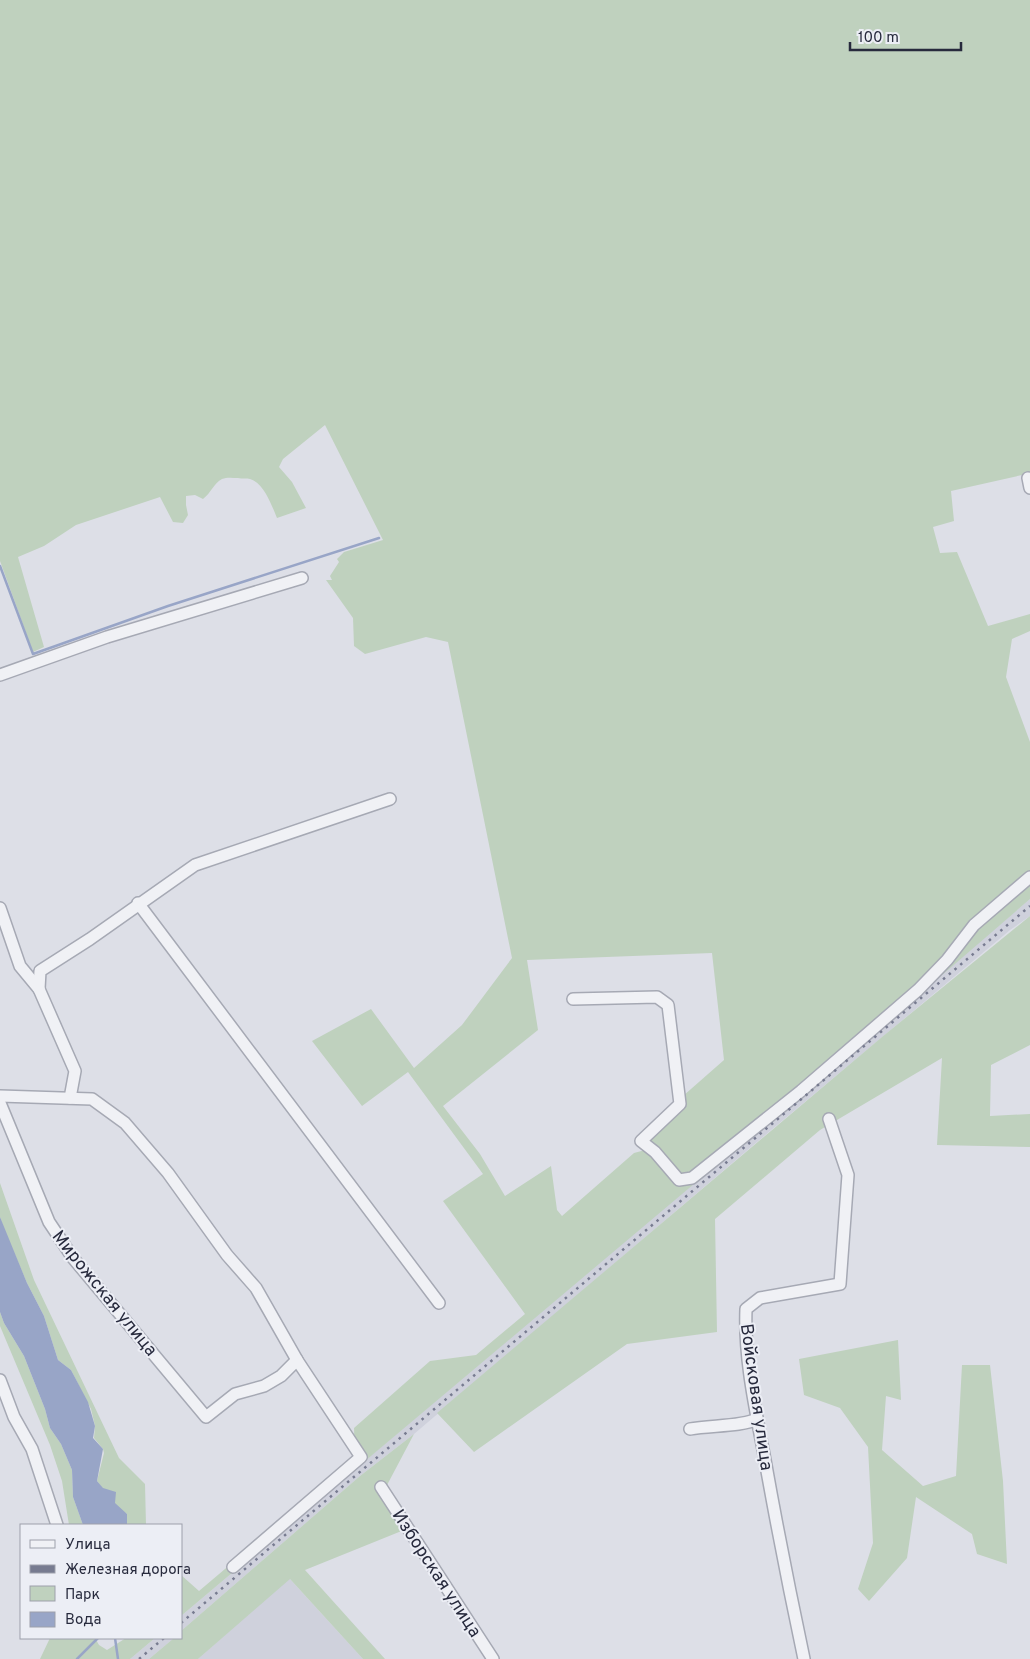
<svg xmlns="http://www.w3.org/2000/svg" width="1030" height="1659" font-family="Overpass,sans-serif">
<style>
.built{fill:#cfd1dc}
.green{fill:#bfd1be;fill-rule:evenodd}
.water{fill:#98a5c7}
.lines{fill:none;stroke-linecap:round;stroke-linejoin:round}
.stream{stroke:#98a5c7;stroke-width:2.5}
.minor-casing{stroke:#a6a9b4;stroke-width:14}
.minor{stroke:#f0f1f5;stroke-width:11}
.rail{stroke:#777b90;stroke-width:2.5;stroke-dasharray:2.5 5;stroke-linecap:butt}
.labels{text-anchor:middle;stroke-width:4;stroke-linejoin:round;paint-order:stroke}
.street-label{font-size:18px;fill:#272a3d;stroke:#eceef5}
</style>
<rect width="100%" height="100%" fill="#dddfe7"/>
<g class="built">
<polygon points="1030,899 1030,916 1010,930 757,1142 414,1434 360,1476 181,1631 181,1616"/>
<polygon points="289,1578 363,1659 198,1659"/>
<polygon points="155,1638 174,1638 149,1659 130,1659"/>
</g>
<g class="green">
<path d="M0 0H1030V485L1022 475 951 491 954 521 933 527 940 553 957 552 988 626 1030 614V631L1012 639 1006 677 1030 742V872L935 969 941 976 976 927 1030 880V899L941 976 181 1616V1575L199 1591 355 1459 354 1428 430 1361 476 1355 525 1314 443 1201 483 1174 408 1072 362 1106 312 1041 371 1009 414 1068 462 1025 512 958 448 642 426 637 365 654 354 646 353 618 326 580H332L330 576 339 562 337 559 344 552 383 540 325 425 283 459 279 467 292 482 306 508 277 518C272 506 264 483 250 479 247 478 242 479 238 478 233 478 227 477 222 479 214 483 211 493 203 499L195 495 186 496V505L188 515 183 523 173 522 160 497 76 525 44 546 18 557 44 647 33 652 0 561ZM712 953 724 1060 683 1096 647 1140 649 1149 634 1153 562 1216 557 1210 551 1166 505 1196 480 1154 443 1106 538 1030 527 960Z"/>
<polygon points="1030,916 1030,1045 991,1065 990,1116 1030,1114 1030,1147 937,1145 942,1058 820,1130 715,1219 717,1332 627,1344 474,1452 437,1413 882,1037"/>
<polygon points="0,1183 34,1280 119,1458 145,1484 146,1525 127,1525 127,1514 119,1509 97,1481 104,1453 103,1449 94,1438 95,1426 91,1409 71,1370 58,1360 44,1316 27,1283 4,1229 0,1217"/>
<polygon points="0,1312 4,1323 24,1356 45,1409 50,1428 61,1444 72,1470 73,1497 83,1525 69,1525 62,1481 50,1445 0,1326"/>
<polygon points="898,1340 901,1400 886,1396 882,1450 923,1486 956,1476 962,1365 990,1365 1003,1481 1007,1564 977,1554 972,1534 916,1497 907,1558 869,1601 858,1589 873,1543 868,1447 840,1408 804,1395 799,1359"/>
<polygon points="414,1434 386,1487 404,1530 305,1570 385,1659 363,1659 290,1579 198,1659 149,1659 174,1638 181,1638 181,1631 360,1476"/>
<polygon points="50,1638 95,1638 99,1645 107,1650 126,1638 155,1638 130,1659 40,1659"/>
</g>
<polygon class="water" points="0,1217 27,1283 44,1316 58,1360 71,1370 88,1402 95,1426 93,1438 103,1449 97,1481 103,1488 116,1492 115,1503 127,1514 127,1525 83,1525 73,1497 72,1470 61,1444 50,1428 45,1409 24,1356 4,1323 0,1312"/>
<g class="lines">
<g class="stream">
<polyline points="0,566 33,654 168,606 379,538"/>
<polyline points="115,1638 118,1659"/>
<polyline points="77,1659 98,1638"/>
</g>
<defs>
<g id="minor">
<polyline points="1028,478 1030,488"/>
<polyline points="0,675 107,637 302,578"/>
<polyline points="138,903 439,1303"/>
<polyline points="0,908 20,966 39,989 75,1071 70,1098"/>
<polyline points="39,989 40,971 90,939 195,865 390,799"/>
<polyline points="573,999 657,997 668,1005 680,1104 641,1141 655,1152 679,1180 692,1178 801,1091 918,990 947,960 974,925 1030,877"/>
<polyline points="0,1096 92,1099 125,1123 168,1173 227,1255 256,1288 297,1360 361,1457 233,1567"/>
<polyline points="0,1103 49,1222 73,1258 206,1417 235,1394 264,1386 281,1376 297,1360"/>
<polyline points="0,1380 14,1417 32,1449 57,1525"/>
<path d="M690 1429C709 1425 741 1427 757 1419"/>
<polyline points="381,1487 493,1659"/>
<path d="M804 1659C790 1593 777 1527 765 1460 756 1411 744 1360 746 1309L760 1298 840 1284 848 1175 829 1119"/>
</g>
</defs>
<use href="#minor" class="minor-casing"/>
<use href="#minor" class="minor"/>
<g class="rail">
<polyline points="181,1623 1030,906"/>
<polyline points="139,1659 164,1638"/>
</g>
</g>
<g class="labels">
<g class="street-label">
<text transform="translate(105 1293) rotate(51)" y="6">Мирожская улица</text>
<text transform="translate(757 1397) rotate(82)" y="6">Войсковая улица</text>
<text transform="translate(437 1573) rotate(57)" y="6">Изборская улица</text>
</g>
</g>
<rect x="20" y="1524" width="162" height="115" fill="#eceef5" stroke="#9da0ab"/>
<rect x="30" y="1540" width="25" height="8" fill="#f0f1f5" stroke="#9da0ab"/>
<text x="65" y="1549" font-size="15" fill="#272a3d">Улица</text>
<rect x="30" y="1565" width="25" height="8" fill="#777b90" stroke="#9da0ab"/>
<text x="65" y="1574" font-size="15" fill="#272a3d">Железная дорога</text>
<rect x="30" y="1586" width="25" height="15" fill="#bfd1be" stroke="#9da0ab"/>
<text x="65" y="1599" font-size="15" fill="#272a3d">Парк</text>
<rect x="30" y="1612" width="25" height="15" fill="#98a5c7" stroke="#9da0ab"/>
<text x="65" y="1624" font-size="15" fill="#272a3d">Вода</text>
<path d="M850 42v8h111v-8" fill="none" stroke="#272a3d" stroke-width="2.5"/>
<text x="858" y="42" font-size="15" fill="#272a3d" stroke="#eceef5" stroke-width="4" paint-order="stroke">100 m</text>
</svg>
